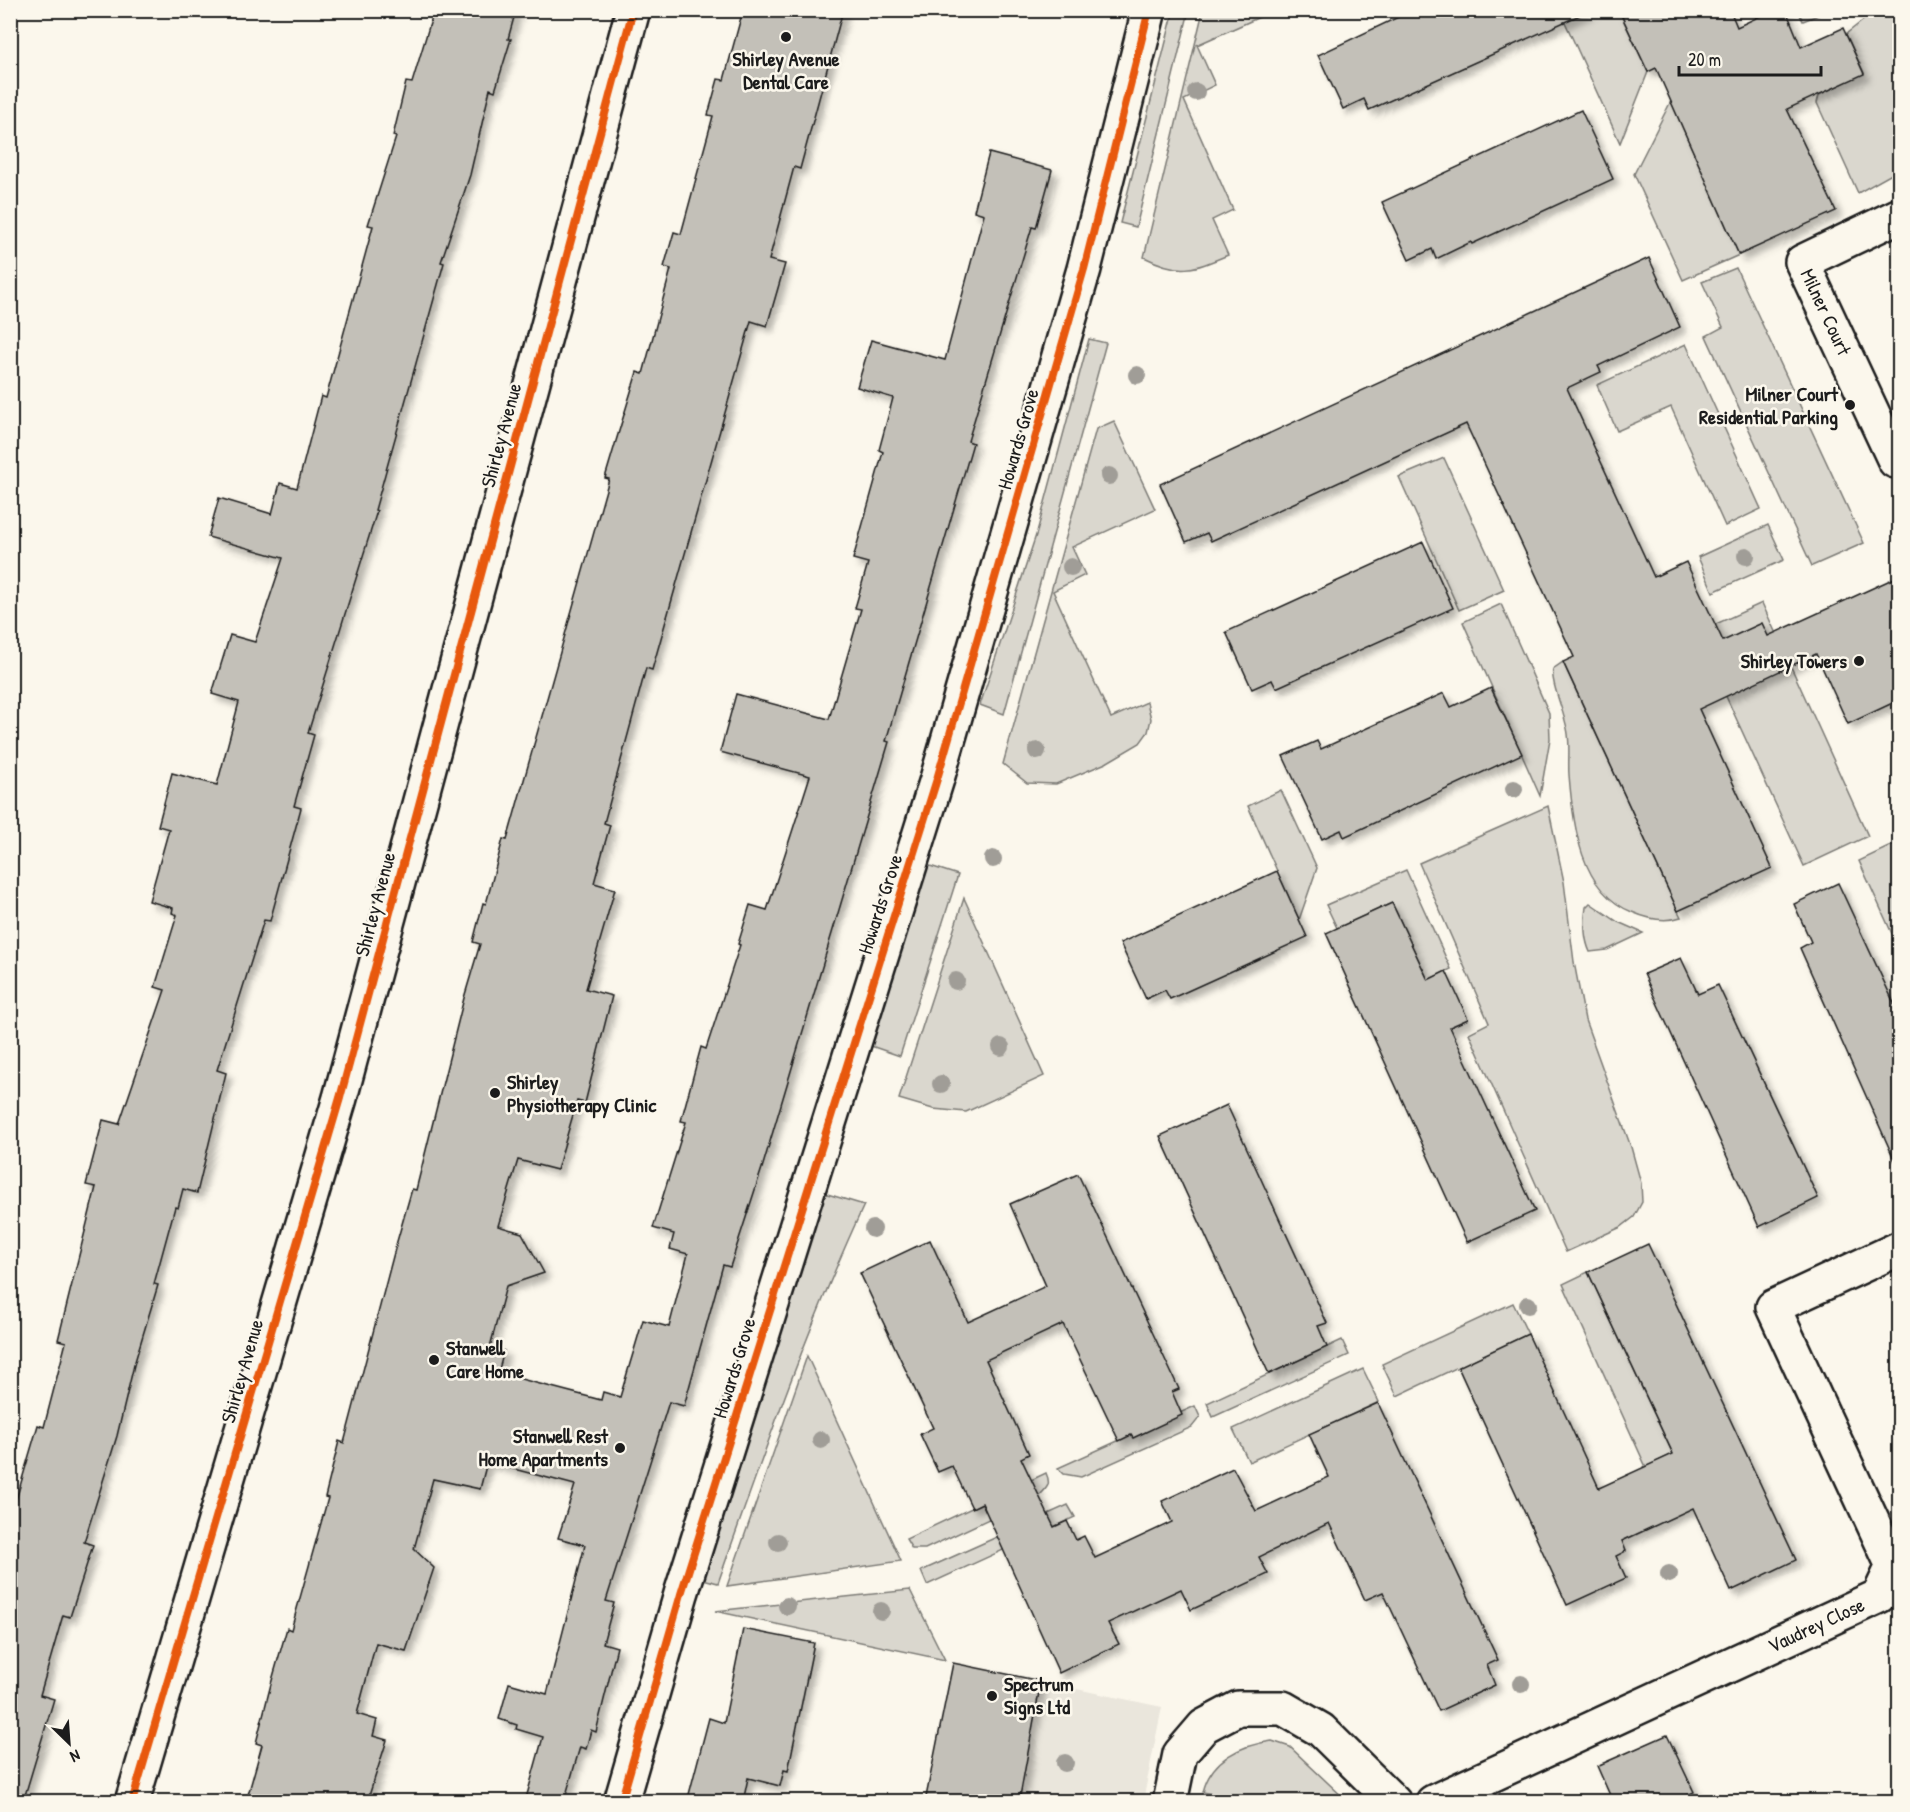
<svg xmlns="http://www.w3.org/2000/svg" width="1910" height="1812" font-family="'Patrick Hand',sans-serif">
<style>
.built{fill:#eae6dc}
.green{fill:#dad7ce;stroke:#7b7a75;stroke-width:1.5}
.building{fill:#c3c0b8;stroke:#1c1c1c;stroke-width:1.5;filter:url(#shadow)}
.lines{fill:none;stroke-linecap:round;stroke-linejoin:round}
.minor-casing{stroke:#1c1c1c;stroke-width:38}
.minor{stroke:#fbf7ec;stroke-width:33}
.cycleway-casing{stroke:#fbf7ec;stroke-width:11}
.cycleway{stroke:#e8590c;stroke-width:8}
.tree{fill:#a09d97}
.poi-dot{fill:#1c1c1c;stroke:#fbf7ec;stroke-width:2}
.labels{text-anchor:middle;stroke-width:5;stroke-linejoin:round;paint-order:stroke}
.poi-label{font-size:20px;font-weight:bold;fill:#1c1c1c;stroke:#fbf7ec;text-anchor:end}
.street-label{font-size:20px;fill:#1c1c1c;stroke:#fbf7ec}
</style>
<defs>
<filter id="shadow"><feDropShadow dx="5.5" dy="5.5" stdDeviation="3" flood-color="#0004"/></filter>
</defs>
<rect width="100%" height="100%" fill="#fbf7ec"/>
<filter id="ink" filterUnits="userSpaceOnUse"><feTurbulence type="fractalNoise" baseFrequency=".0167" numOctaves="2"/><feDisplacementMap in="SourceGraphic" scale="12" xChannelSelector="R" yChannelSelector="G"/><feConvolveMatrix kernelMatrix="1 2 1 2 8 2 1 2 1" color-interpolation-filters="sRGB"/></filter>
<g filter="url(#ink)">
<polygon class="built" points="953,1663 1162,1707 1143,1801 925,1802"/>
<g class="green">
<polygon points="1174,10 1189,11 1136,227 1120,223"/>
<path d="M1203 11H1273L1197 45 1215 85 1184 100 1233 210 1212 220 1228 255C1192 270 1180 275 1144 257Z"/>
<polygon points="1560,11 1619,11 1648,72 1620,143"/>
<polygon points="1798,11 1828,11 1803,21"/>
<polygon points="1875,11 1899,11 1899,170 1858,193 1817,103 1819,95 1864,73 1846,34"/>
<polygon points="1671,101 1739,255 1683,280 1634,174"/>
<polygon points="1736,268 1864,543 1812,566 1706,336 1723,327 1702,282"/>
<polygon points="1089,339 1106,343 1004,714 980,705 1037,532"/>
<polygon points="1686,344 1761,509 1725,526 1671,407 1617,431 1597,385"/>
<polygon points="1114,421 1155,509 1072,547 1085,575 1053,591 1111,718 1147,702 1151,719 1148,732 1140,743 1106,763 1056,784 1027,783 1003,764 1096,429"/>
<polygon points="1444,458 1504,590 1459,610 1399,477"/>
<polygon points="1768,525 1784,560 1713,592 1698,557"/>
<polygon points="1762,603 1868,836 1804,866 1701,642 1707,628"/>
<polygon points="1501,604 1549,713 1550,739 1540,796 1463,622"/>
<path d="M1563 662 1678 911 1681 917C1664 923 1648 919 1632 912 1580 891 1573 825 1569 775 1568 762 1570 748 1568 734 1566 716 1550 682 1553 669Z"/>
<polygon points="1281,790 1317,868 1299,920 1248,806"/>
<polygon points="1548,806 1564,882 1574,962 1585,1020 1631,1147 1641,1183 1642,1202 1634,1217 1621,1227 1566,1252 1469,1033 1489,1023 1419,863"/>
<polygon points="1899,842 1899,949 1859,861"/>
<polygon points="927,865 958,875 900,1056 871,1046"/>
<polygon points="1406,870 1451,969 1428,980 1392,903 1337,928 1326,905"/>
<polygon points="964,898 1044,1076 966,1112 933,1109 899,1099"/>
<path d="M1590 903 1618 922 1643 933 1607 950 1590 952C1584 939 1584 921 1586 907Z"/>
<path d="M824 1193 864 1205C807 1328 763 1455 718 1583L703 1579Z"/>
<polygon points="1588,1272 1673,1454 1646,1467 1563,1284"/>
<polygon points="1513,1303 1528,1334 1397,1396 1382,1364"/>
<polygon points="1342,1340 1349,1355 1213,1417 1207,1403"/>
<polygon points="807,1356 901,1561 727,1586"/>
<polygon points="1363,1369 1379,1402 1249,1462 1233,1429"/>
<polygon points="1195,1406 1200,1417 1192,1427 1081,1477 1064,1474 1058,1468"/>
<path d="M1046 1473C1051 1484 1048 1487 1040 1495L925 1549H912L906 1539Z"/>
<polygon points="1068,1505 1075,1517 927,1585 921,1571"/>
<polygon points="910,1590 945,1660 715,1611"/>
<path d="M1272 1741 1290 1747 1347 1801H1247L1203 1792C1211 1759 1241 1745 1272 1741Z"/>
</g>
<g class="building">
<polygon points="434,10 516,10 508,39 511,39 495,91 490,89 470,175 441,262 444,263 375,510 377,511 308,733 314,735 294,806 301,808 270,921 264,920 217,1070 226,1073 197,1193 183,1189 178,1208 175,1207 154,1284 158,1285 134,1365 117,1436 84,1542 93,1545 70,1617 63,1615 40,1695 54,1699 23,1802 10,1802 10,1520 38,1425 44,1427 66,1342 58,1340 96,1187 86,1185 103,1120 119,1124 165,990 155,987 177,915 172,913 173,908 149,901 169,829 158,826 172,773 217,785 239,702 212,694 230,635 255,642 283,558 208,537 219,498 272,514 280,483 297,488 321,396 326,398 373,226 368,225 396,137 393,136 406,82 412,83"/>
<polygon points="743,10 843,10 800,169 794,167 769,260 785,264 767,326 751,321 652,670 646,668 604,823 610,825 594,883 615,889 586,989 612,996 585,1103 577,1101 557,1170 518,1160 498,1226 522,1233 544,1273 506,1286 490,1347 504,1351 498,1373 601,1400 603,1392 620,1397 643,1320 669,1327 688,1254 670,1249 674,1234 653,1228 686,1122 681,1121 701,1047 706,1049 740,945 738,944 750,905 767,910 810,776 720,752 736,694 829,719 861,609 855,608 868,563 853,559 883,452 879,450 893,398 857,387 871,340 945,360 984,214 974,211 989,153 1052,170 1036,228 1032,227 968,441 973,443 886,741 889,742 763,1165 730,1267 723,1265 684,1406 669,1402 606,1601 614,1603 603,1643 617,1647 596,1732 591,1730 586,1749 580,1747 564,1802 525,1802 543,1737 516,1729 517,1725 499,1719 509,1683 547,1694 585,1545 558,1538 575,1485 487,1462 480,1489 433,1479 414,1549 434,1568 406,1651 376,1643 357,1714 377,1720 373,1736 387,1740 367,1802 246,1802 262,1745 256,1743 271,1684 287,1628 291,1630 328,1498 325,1497 339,1441 344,1443 396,1245 412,1189 416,1190 464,998 480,944 473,942 483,903 486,904 503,839 507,840 609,479 605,478 616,441 637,372 643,374 671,269 664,267 674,232 681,234 713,116 708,115 718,79 724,80"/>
<polygon points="1413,10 1591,10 1369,110 1364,99 1343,109 1318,55"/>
<polygon points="1619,10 1730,10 1737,27 1773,10 1786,10 1801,47 1843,28 1864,74 1787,109 1836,211 1739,255 1656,68 1648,72"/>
<polygon points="1581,110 1613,179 1472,244 1471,242 1436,259 1432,249 1409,260 1382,202"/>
<polygon points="1649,258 1680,327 1598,366 1601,372 1567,388 1654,577 1686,562 1723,641 1762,623 1768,636 1899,576 1899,700 1848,724 1816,654 1699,709 1772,868 1678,911 1563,662 1574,657 1466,424 1211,541 1207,533 1186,542 1160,484"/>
<polygon points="1423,542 1453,608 1276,688 1272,680 1252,689 1226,632"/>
<polygon points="1491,688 1522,754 1344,837 1341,830 1322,839 1283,756 1317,741 1321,749 1444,693 1451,707"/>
<polygon points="1277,871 1307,937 1170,999 1165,990 1146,999 1120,943"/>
<polygon points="1838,883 1899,1014 1899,1170 1800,948 1811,942 1794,904"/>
<polygon points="1392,903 1428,980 1446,971 1468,1019 1450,1027 1535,1211 1467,1242 1326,933"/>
<polygon points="1681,958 1698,994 1718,985 1818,1198 1759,1227 1644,974"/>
<polygon points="1227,1105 1327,1323 1318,1326 1327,1347 1269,1374 1160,1136"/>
<polygon points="1078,1174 1179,1389 1172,1392 1182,1415 1133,1438 1131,1435 1119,1441 1063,1324 986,1360 1029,1454 1021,1458 1054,1527 1067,1521 1076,1540 1084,1536 1095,1558 1172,1522 1162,1501 1233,1468 1256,1511 1329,1477 1309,1434 1378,1403 1498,1660 1487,1665 1495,1685 1439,1711 1383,1592 1365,1600 1329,1523 1259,1557 1268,1574 1191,1610 1181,1589 1108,1623 1119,1644 1059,1673 982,1503 972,1508 952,1466 938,1472 920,1434 933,1428 860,1273 930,1240 968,1322 1046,1286 1010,1204"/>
<polygon points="1648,1244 1796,1560 1731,1591 1693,1508 1622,1541 1626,1551 1616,1556 1626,1578 1567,1605 1458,1367 1528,1334 1599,1488 1673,1454 1588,1272"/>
<polygon points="743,1629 814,1643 788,1771 784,1770 780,1786 748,1778 743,1802 687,1802 709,1718 724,1723"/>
<polygon points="953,1663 1041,1681 1019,1802 925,1802"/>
<polygon points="1667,1735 1694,1792 1673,1802 1613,1802 1597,1766"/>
</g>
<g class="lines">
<defs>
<g id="minor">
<polyline points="1895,461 1802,262 1900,215"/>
<polyline points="132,1802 340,1098 633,10"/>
<polyline points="621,1802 681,1594 937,779 1084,269 1149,10"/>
<polyline points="1170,1802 1180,1754 1204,1726 1238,1708 1283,1708 1321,1730 1394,1802"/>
<path id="s1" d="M1433 1802 1879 1596 1893 1566 1773 1307 1900 1248"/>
</g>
</defs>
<use href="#minor" class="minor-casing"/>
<use href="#minor" class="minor"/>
<defs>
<g id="cycleway">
<polyline points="132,1802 340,1098 633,10"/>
<polyline points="621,1802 681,1594 937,779 1084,269 1149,10"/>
</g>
</defs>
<use href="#cycleway" class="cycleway-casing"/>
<use href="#cycleway" class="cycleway"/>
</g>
<g class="tree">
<circle cx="1196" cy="92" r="9"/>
<circle cx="1137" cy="375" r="9"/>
<circle cx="1109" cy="476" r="9"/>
<circle cx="1746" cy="556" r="9"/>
<circle cx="1071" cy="567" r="9"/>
<circle cx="1037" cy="751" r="9"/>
<circle cx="1514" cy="789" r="9"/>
<circle cx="993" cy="859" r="9"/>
<circle cx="956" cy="981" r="9"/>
<circle cx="1001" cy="1047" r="9"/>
<circle cx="941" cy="1084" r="9"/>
<circle cx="873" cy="1229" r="9"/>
<circle cx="1528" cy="1305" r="9"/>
<circle cx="821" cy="1440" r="9"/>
<circle cx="778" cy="1542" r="9"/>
<circle cx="1669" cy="1574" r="9"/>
<circle cx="787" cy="1606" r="9"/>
<circle cx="881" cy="1611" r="9"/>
<circle cx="1521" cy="1684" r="9"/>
<circle cx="1065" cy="1763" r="9"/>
</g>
</g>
<g class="poi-dot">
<circle cx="786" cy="37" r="6"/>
<circle cx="1850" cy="405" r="6"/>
<circle cx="1859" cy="661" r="6"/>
<circle cx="495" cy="1093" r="6"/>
<circle cx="434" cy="1360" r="6"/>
<circle cx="620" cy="1448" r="6"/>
<circle cx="992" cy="1696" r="6"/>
</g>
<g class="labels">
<g class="poi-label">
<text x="786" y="66" text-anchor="middle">Shirley Avenue<tspan x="786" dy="23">Dental Care</tspan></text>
<text x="1838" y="401">Milner Court<tspan x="1838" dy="23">Residential Parking</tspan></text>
<text x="1847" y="668">Shirley Towers</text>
<text x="507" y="1089" text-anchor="start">Shirley<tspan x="507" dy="23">Physiotherapy Clinic</tspan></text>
<text x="446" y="1355" text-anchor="start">Stanwell<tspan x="446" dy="23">Care Home</tspan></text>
<text x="608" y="1443">Stanwell Rest<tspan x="608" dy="23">Home Apartments</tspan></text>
<text x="1004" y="1691" text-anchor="start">Spectrum<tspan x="1004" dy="23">Signs Ltd</tspan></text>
</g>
<g class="street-label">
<text transform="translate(1826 312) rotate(65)" y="7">Milner Court</text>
<text transform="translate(501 435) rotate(-75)" y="7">Shirley Avenue</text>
<text transform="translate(1018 439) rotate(-74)" y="7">Howards Grove</text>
<text transform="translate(375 904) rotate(-75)" y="7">Shirley Avenue</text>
<text transform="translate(880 904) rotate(-72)" y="7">Howards Grove</text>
<text transform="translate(734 1368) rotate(-73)" y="7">Howards Grove</text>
<text transform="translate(242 1371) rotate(-74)" y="7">Shirley Avenue</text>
<text dy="7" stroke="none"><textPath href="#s1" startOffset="422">Vaudrey Close</textPath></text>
</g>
</g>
<rect width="1910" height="1812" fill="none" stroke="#fbf7ec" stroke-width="36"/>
<rect x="18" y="18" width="1874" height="1776" fill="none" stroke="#1c1c1c" stroke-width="2" filter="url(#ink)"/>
<g transform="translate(69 1743) rotate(155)" stroke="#fbf7ec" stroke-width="4.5" paint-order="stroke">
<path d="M0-4.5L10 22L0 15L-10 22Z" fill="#1c1c1c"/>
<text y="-9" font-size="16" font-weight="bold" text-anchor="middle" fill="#1c1c1c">N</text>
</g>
<path d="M1679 66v9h142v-9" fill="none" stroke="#1c1c1c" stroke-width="3"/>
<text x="1688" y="66" font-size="18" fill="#1c1c1c" stroke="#fbf7ec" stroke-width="4.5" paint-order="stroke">20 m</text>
</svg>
